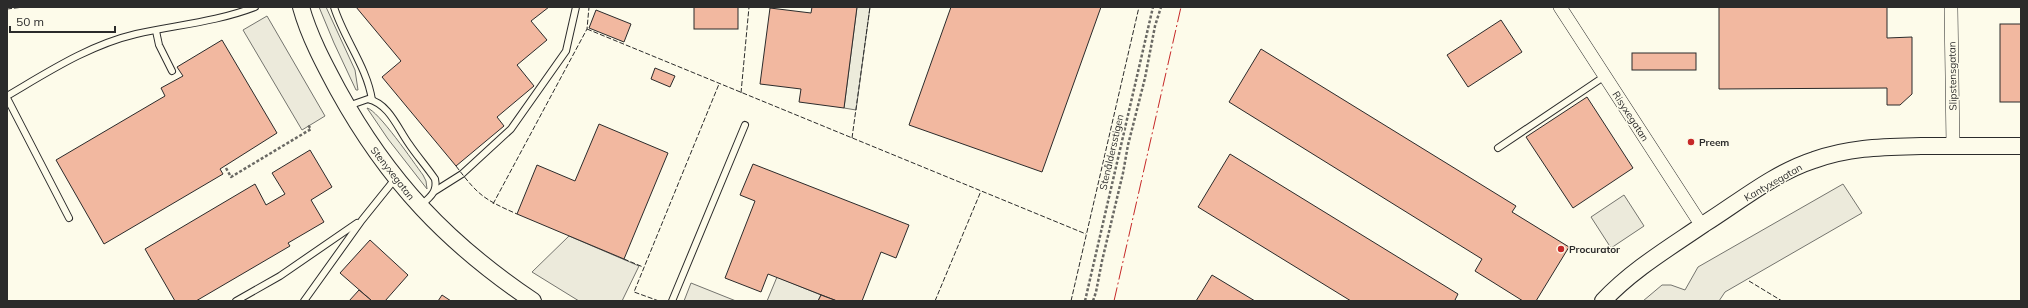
<svg xmlns="http://www.w3.org/2000/svg" width="2028" height="308" font-family="Mulish,sans-serif">
<style>
.green{fill:#ecebdb;stroke:#74746e}
.parking{fill:#eceadb;stroke:#74746e}
.building{fill:#f2b8a0;stroke:#2b2b2b}
.lines{fill:none;stroke-linecap:round;stroke-linejoin:round}
.service-casing{stroke:#2b2b2b;stroke-width:8}
.minor-casing{stroke:#2b2b2b;stroke-width:14}
.tertiary-casing{stroke:#2b2b2b;stroke-width:18}
.path{stroke:#6a6964;stroke-width:2.5;stroke-dasharray:3 2;stroke-linecap:butt}
.service{stroke:#fdfbea;stroke-width:6}
.minor{stroke:#fdfbea;stroke-width:13}
.tertiary{stroke:#fdfbea;stroke-width:16}
.fence{stroke:#2b2b2b;stroke-width:1;stroke-dasharray:5 2;stroke-linecap:butt}
.power{stroke:#c62828;stroke-width:1;stroke-dasharray:14 3 2 3;stroke-linecap:butt}
.poi-dot{fill:#c62828;stroke:#fdfbea;stroke-width:1.5}
.labels{text-anchor:middle;stroke-width:3;stroke-linejoin:round;paint-order:stroke}
.street-label{font-size:10px;fill:#2b2b2b;stroke:#fdfbea}
.poi-label{font-size:10px;font-weight:bold;fill:#2b2b2b;stroke:#fdfbea;text-anchor:start}
</style>
<rect width="100%" height="100%" fill="#fdfbea"/>
<g class="green">
<polygon points="319,7 326,7 355,70 358,90 356,90 334,43"/>
<polygon points="857,7 870,7 856,110 844,108"/>
<path d="M367 108C378 110 414 163 423 175L426 181 427 189 388 139Z"/>
</g>
<g class="parking">
<polygon points="267,16 325,116 302,130 243,30"/>
<polygon points="1843,184 1862,213 1725,292 1719,301 1643,301 1662,285 1671,285 1685,290 1698,267"/>
<polygon points="1624,195 1644,226 1611,248 1591,217"/>
<polygon points="569,236 639,266 622,301 579,301 532,272"/>
<polygon points="777,277 821,295 818,301 767,301"/>
<polygon points="691,283 736,301 684,301"/>
</g>
<g class="building">
<polygon points="356,7 549,7 531,21 547,40 517,65 534,86 497,117 504,126 456,166 382,77 401,61"/>
<rect x="694" y="7" width="44" height="22"/>
<polygon points="812,7 857,7 844,108 799,102 801,89 760,84 770,8 811,13"/>
<polygon points="951,7 1101,7 1042,172 909,125"/>
<polygon points="1719,7 1887,7 1887,38 1912,37 1912,94 1900,105 1887,105 1887,88 1719,89"/>
<polygon points="596,10 631,24 624,42 589,28"/>
<polygon points="1501,20 1522,52 1468,87 1447,55"/>
<rect x="2000" y="24" width="21" height="78"/>
<polygon points="222,40 277,133 220,169 223,174 104,244 56,160 165,96 161,88 183,76 177,67"/>
<polygon points="1261,49 1516,206 1512,212 1569,247 1536,301 1523,301 1475,271 1482,259 1229,102"/>
<rect x="1632" y="53" width="64" height="17"/>
<polygon points="655,68 675,76 670,87 651,79"/>
<polygon points="1587,97 1633,168 1573,208 1526,137"/>
<polygon points="599,124 668,153 624,259 517,214 537,165 575,181"/>
<polygon points="310,150 332,187 311,200 324,222 288,243 290,246 196,301 175,301 145,249 255,184 266,205 285,194 272,173"/>
<polygon points="1230,154 1458,294 1455,300 1457,301 1351,301 1198,207"/>
<polygon points="753,164 909,225 896,258 881,252 862,301 837,301 768,274 761,292 725,278 755,201 740,195"/>
<polygon points="370,240 408,275 385,301 372,301 340,273"/>
<polygon points="1212,275 1255,301 1196,301"/>
<polygon points="359,290 372,301 349,301"/>
<polygon points="442,295 451,301 438,301"/>
<polygon points="821,295 837,301 818,301"/>
</g>
<g class="lines">
<defs>
<g id="service">
<path d="M334 7C344 39 367 67 372 100"/>
<polyline points="156,31 159,45 172,71"/>
<path d="M7 96C48 72 89 45 136 34 176 25 216 22 255 7"/>
<polyline points="7,98 69,218"/>
<path d="M348 106 368 99C389 104 397 127 409 144 417 156 427 167 435 179 438 192 429 198 420 206"/>
<polyline points="1498,148 1605,76"/>
<polyline points="435,191 462,174 511,129 566,51 576,7"/>
<polyline points="236,301 280,276 357,223"/>
<polyline points="304,301 362,220 395,179"/>
<polyline points="672,301 745,125"/>
</g>
<g id="minor">
<polyline points="1560,7 1702,226"/>
<polyline points="1951,7 1953,146"/>
</g>
<g id="tertiary">
<path d="M301 7C309 36 324 64 338 90 388 181 447 243 533 301"/>
<path d="M1603 301C1632 270 1669 248 1704 224 1739 202 1774 173 1814 160 1850 147 1883 147 1921 146 1954 146 1988 146 2021 146"/>
</g>
</defs>
<use href="#service" class="service-casing"/>
<use href="#minor" class="minor-casing"/>
<use href="#tertiary" class="tertiary-casing"/>
<g class="path">
<polyline points="226,168 231,177 311,129 307,124"/>
<polyline points="1085,301 1153,7"/>
<polyline points="1093,301 1096,292 1102,261 1123,173 1128,145 1145,78 1155,26 1161,7"/>
</g>
<use href="#service" class="service"/>
<use href="#minor" class="minor"/>
<use href="#tertiary" class="tertiary"/>
<g class="fence">
<polyline points="7,9 24,7"/>
<polyline points="587,29 1086,234"/>
<polyline points="741,93 749,7"/>
<polyline points="852,138 870,7"/>
<path d="M456 166C478 195 483 199 517 214"/>
<polyline points="493,204 587,29 589,7"/>
<polyline points="624,259 643,267"/>
<polyline points="1749,281 1782,301"/>
<polyline points="659,301 634,292 719,84"/>
<polyline points="935,301 981,191"/>
<polyline points="1071,301 1139,7"/>
</g>
<polyline class="power" points="1114,301 1181,7"/>
</g>
<g class="poi-dot">
<circle cx="1691" cy="142" r="4"/>
<circle cx="1561" cy="249" r="4"/>
</g>
<g class="labels">
<g class="street-label">
<text transform="translate(1952 76) rotate(-91)" y="4">Slipstensgatan</text>
<text transform="translate(1631 116) rotate(57)" y="4">Risyxegatan</text>
<text transform="translate(1111 152) rotate(-77)" y="4">Stenåldersstigen</text>
<text transform="translate(393 173) rotate(52)" y="4">Stenyxegatan</text>
<text transform="translate(1773 182) rotate(-30)" y="4">Kantyxegatan</text>
</g>
<g class="poi-label">
<text x="1699" y="146">Preem</text>
<text x="1569" y="253">Procurator</text>
</g>
</g>
<rect width="2028" height="308" fill="none" stroke="#2b2b2b" stroke-width="16"/>
<path d="M10 26v6h105v-6" fill="none" stroke="#2b2b2b" stroke-width="2"/>
<text x="16" y="26" font-size="12" fill="#2b2b2b" stroke="#fdfbea" stroke-width="3" paint-order="stroke">50 m</text>
</svg>
